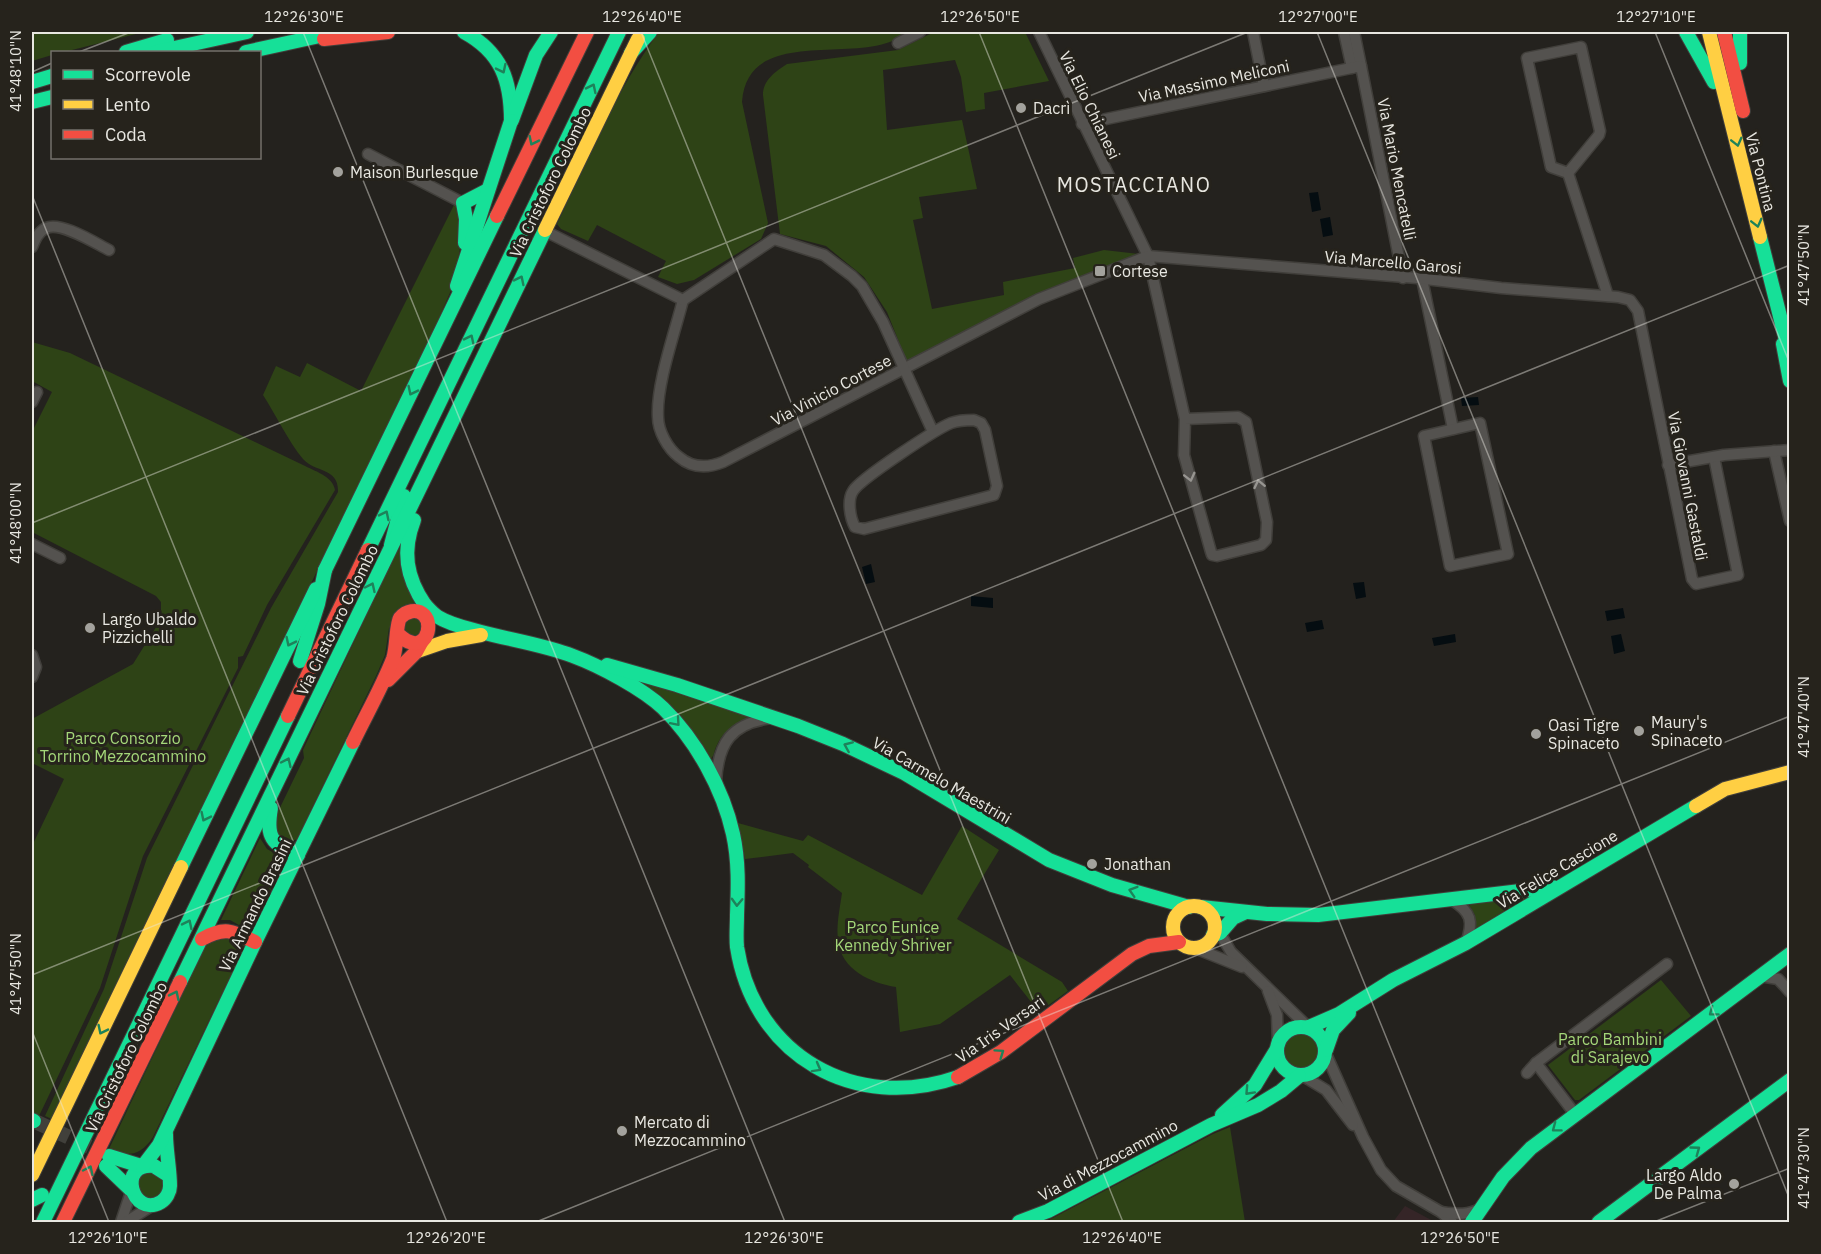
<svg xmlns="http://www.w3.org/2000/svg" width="1821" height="1254" font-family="'IBM Plex Sans',sans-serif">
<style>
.education{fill:#352527}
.green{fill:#2e4316}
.water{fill:#050d11}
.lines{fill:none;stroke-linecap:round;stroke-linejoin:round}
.secondary-tunnel{stroke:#41403b;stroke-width:15;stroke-dasharray:15 8;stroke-linecap:butt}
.street-casing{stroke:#413f3b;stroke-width:13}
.fast-casing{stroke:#413f3b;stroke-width:16}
.slow-casing{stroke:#413f3b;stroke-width:16}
.jam-casing{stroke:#413f3b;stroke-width:16}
.street{stroke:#54524f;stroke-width:10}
.fast{stroke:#16e098;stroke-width:14}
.slow{stroke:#ffcf43;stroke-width:14}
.jam{stroke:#f24e42;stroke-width:14}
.oneway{stroke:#1e825a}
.oneway2{stroke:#979591}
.ticks{fill:none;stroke:#e8e7e1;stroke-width:1.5;stroke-opacity:0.45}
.poi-dot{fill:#a3a29d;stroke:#26231c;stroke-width:2}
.labels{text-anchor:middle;stroke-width:6;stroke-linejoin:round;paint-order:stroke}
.street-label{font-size:16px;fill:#e8e7e1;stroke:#26231c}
.poi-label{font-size:16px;fill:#e8e7e1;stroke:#26231c;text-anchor:start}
.park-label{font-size:16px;fill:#a4d779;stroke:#26231c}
.quarter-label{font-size:20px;letter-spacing:1.5px;fill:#e8e7e1;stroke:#26231c}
.neatline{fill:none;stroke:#e8e7e1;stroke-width:2}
.ticks-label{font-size:15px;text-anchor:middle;fill:#e8e7e1}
</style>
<rect width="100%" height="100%" fill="#24221e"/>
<polygon class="education" points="1405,1206 1435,1222 1393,1222"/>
<g class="green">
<polygon points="32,32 144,32 64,52 52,52 52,55 32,61"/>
<path d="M659 32H906C868 70 748 20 742 102L768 223 761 239 694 280 677 284 658 277 666 261 597 225 588 241 561 229 557 224C588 159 616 90 659 32Z"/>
<path d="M934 32H1025L1049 81 984 93 985 109 966 112 961 77 955 60 883 70 887 130 962 120 977 189 919 197 923 218 913 220 932 309 1004 295 1003 282 1075 268 1073 258 1104 250 1139 254 907 362 887 312 864 277 826 246 780 234 763 95C763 80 775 72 787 64L898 50Z"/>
<path d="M455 203 458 205 461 242 455 281 437 323 52 1119 45 1116 104 989 147 858 271 608 338 492C339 467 315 473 303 459 288 441 276 415 263 395L276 366 300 377 307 363 361 391Z"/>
<path d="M32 342 70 353 303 465C314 471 333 476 335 490L267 605 243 656 238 657V668L143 856 100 988 39 1116 32 1114V846L64 779 32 763V719L133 664 161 619V602L156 596 32 532V432L52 392 32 381Z"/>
<path d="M399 546 420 604 389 628 385 655 376 676 297 839C290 843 284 838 277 834L275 818 304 758 303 750Z"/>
<polygon points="407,617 422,619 421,637 406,637 402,622"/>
<path d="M635 678 749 717C735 723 722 732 716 747 714 752 714 756 710 760Z"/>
<path d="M738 823 803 841 808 835 922 895 962 826 999 850 957 919 1062 982 1068 991 1039 1012 1010 975 940 1024 900 1032 896 987C871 983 841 970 838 940 836 925 840 908 842 893L808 867 809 865 793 853 745 859Z"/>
<polygon points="260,838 267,849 281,857 284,863 254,923 246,929 230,920 221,920"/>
<polygon points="1530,897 1475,929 1475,915 1468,904"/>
<path d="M216 935 244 944 243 950 153 1137C140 1157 128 1156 108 1151L208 940Z"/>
<polygon points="1661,980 1691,1016 1579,1100 1575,1100 1548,1065"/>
<circle cx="1301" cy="1052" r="19"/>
<polygon points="1230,1127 1245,1222 1045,1222 1213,1134"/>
<circle cx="150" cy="1185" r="13"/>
</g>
<g class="water">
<polygon points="1318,192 1321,210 1312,212 1309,193"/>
<polygon points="1330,217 1333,235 1323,237 1320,219"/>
<polygon points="1478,397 1479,405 1462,406 1461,398"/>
<polygon points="871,564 875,582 866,584 862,567"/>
<polygon points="1364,582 1366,597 1356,599 1353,583"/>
<polygon points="971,596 993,598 993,608 971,606"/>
<polygon points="1623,608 1625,618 1607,621 1605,611"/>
<polygon points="1322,620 1324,629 1307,632 1305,623"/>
<polygon points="1455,634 1456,642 1434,646 1432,638"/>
<polygon points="1621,634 1625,651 1614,654 1611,636"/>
</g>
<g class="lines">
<polyline class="secondary-tunnel" points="34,1121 90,1147"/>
<defs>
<g id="street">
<polyline points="1039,32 1148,256 1185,419 1184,455 1211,552 1212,555 1217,556 1261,545 1266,540 1267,522 1246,422 1238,417 1185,419"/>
<polyline points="1253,32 1264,86"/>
<polyline points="1344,32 1352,68"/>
<polyline points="1354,32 1361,66"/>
<polyline points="898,43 920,32"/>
<polygon points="1581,47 1600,131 1599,135 1568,173 1551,167 1527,58"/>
<polyline points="1082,124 1361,66 1403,278"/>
<polyline points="368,154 463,203"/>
<polyline points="1568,173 1608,296"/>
<polyline points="545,231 683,300"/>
<path d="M32 247C35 240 38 232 46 228 61 221 95 243 109 250"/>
<polyline points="1422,279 1453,429"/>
<path d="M683 300C675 332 656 385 658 417 658 431 668 449 679 457 692 468 708 468 723 462L1039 299 1148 256 1417 278 1501 288 1618 297 1630 300 1638 311 1692 579 1696 584 1738 575 1714 457"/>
<polyline points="683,300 774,239 824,255 852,276 862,286 883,322 933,432"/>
<polyline points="32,402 37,392"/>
<path d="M974 420 981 423 985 430 997 486 994 495 864 529 855 527C850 518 847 500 853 491 860 479 936 429 951 423 959 420 966 420 974 420Z"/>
<polygon points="1480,423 1508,554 1450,566 1424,436"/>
<polyline points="1774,451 1790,521"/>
<polyline points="1668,465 1724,455 1790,450"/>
<polyline points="32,544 60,558"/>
<polyline points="32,655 36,667 32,677"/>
<path d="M716 782C718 743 731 723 772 718"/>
<path d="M1452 900C1471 912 1474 921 1466 943"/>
<polyline points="1215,925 1231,952 1307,1026"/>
<polyline points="1192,947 1242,967"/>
<polyline points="1760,976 1778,979 1790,992"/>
<polyline points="1268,991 1277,1015 1278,1044"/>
<polyline points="1326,1054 1363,1137 1381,1170 1396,1186 1441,1212 1452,1222"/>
<polyline points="1536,1063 1575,1114"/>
<polyline points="1527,1073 1536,1063 1667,964"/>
<polyline points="1303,1076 1326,1090 1353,1125"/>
<path d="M1441 1212C1456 1214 1468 1216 1481 1208"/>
<polyline points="121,1222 131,1192"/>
<polyline points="126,1222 153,1205"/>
</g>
<g id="fast">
<path d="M464 32C501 52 511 80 511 121"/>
<polyline points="1686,32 1714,82"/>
<polyline points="1740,32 1740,63"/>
<polyline points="126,52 167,40"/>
<polyline points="156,52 247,32"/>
<polyline points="246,52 338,32"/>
<polyline points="631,53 650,32"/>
<polyline points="32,82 52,76"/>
<polyline points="32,102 52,97"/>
<polyline points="512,120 536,55 551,32"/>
<polyline points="1760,237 1790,356"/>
<polyline points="465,243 466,219 463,203 488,190"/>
<polyline points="457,286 511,121"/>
<polyline points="1783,344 1790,381"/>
<path d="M414 520C402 551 406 577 425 605"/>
<polyline points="391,545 404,496"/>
<polyline points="368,550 619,32"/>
<polyline points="325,570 497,216"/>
<path d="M425 605C429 609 433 614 438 617 451 625 467 628 481 632 511 640 545 645 573 656 600 666 643 689 663 708 696 740 723 789 733 834 739 861 738 888 737 915 737 926 736 937 737 947 754 1056 855 1113 958 1077"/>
<polyline points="300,661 318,604 325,570"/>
<polyline points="607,665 677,685 798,726 843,744 904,773 1049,860 1112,885 1189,907"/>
<path d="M271 808C266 837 271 844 298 855"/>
<polyline points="181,867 316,589"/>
<polyline points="1201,907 1267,914 1318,915 1553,887"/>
<polyline points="1213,935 1220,933 1233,918 1246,912"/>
<polyline points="180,982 545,230"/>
<circle cx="1301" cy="1051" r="24"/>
<polyline points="1309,1027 1339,1014 1393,980 1466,943 1696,806"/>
<polyline points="1326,1050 1333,1030 1349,1013"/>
<polyline points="1222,1115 1255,1085 1277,1049"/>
<polyline points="32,1120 34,1121"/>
<path d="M166 1134C166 1151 170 1169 170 1186 170 1192 166 1199 161 1202 132 1219 116 1162 154 1166L168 1175"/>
<polyline points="109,1156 141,1166"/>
<polyline points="106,1166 130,1189"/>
<polyline points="143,1166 159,1145 255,942 353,742"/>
<polyline points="32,1200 42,1195"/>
<polyline points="43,1222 288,716"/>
<polyline points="1019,1222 1048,1211 1211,1125 1258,1105 1281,1091 1299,1076"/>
<polyline points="1472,1222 1503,1177 1531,1148 1790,954"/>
<polyline points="1599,1222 1790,1080"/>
</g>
<g id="slow">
<polyline points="1709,32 1760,237"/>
<polyline points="545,230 638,39"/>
<polyline points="418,651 447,641 481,635"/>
<polyline points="1696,806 1725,789 1790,772"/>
<circle cx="1194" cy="927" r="21"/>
<polyline points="32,1175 181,867"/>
</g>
<g id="jam">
<polyline points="1724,32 1743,111"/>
<polyline points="324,39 388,32"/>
<polyline points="497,216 587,32"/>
<polyline points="388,680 416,652 422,641"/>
<polyline points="288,716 368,550"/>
<path d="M353 742C366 715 382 687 393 659 397 648 396 624 400 618 406 611 417 608 424 615 435 626 424 658 399 635"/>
<path d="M202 939C225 926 233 931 255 942"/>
<polyline points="958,1077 1001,1052 1132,954 1149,946 1179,942"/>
<polyline points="63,1222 180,982"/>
</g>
</defs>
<use href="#street" class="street-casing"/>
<use href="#fast" class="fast-casing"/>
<use href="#slow" class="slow-casing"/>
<use href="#jam" class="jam-casing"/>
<use href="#street" class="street"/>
<use href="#fast" class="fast"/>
<use href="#slow" class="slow"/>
<use href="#jam" class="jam"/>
</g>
<defs><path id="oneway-chevron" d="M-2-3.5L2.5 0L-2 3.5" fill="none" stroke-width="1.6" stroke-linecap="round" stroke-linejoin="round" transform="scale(1.5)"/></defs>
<g class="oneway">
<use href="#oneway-chevron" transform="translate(502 69) rotate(64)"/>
<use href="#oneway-chevron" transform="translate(592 88) rotate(-64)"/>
<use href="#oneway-chevron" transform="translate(533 141) rotate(116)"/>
<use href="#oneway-chevron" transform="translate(1737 142) rotate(76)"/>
<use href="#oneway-chevron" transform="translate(1757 223) rotate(76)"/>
<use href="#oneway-chevron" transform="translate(520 280) rotate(-64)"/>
<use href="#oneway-chevron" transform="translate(470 339) rotate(-64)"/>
<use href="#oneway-chevron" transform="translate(412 391) rotate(116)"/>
<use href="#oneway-chevron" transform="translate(385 515) rotate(-64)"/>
<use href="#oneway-chevron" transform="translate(371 587) rotate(-65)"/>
<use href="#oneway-chevron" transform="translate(290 642) rotate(116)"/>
<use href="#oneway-chevron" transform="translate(676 722) rotate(49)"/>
<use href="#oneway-chevron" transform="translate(848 746) rotate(-157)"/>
<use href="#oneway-chevron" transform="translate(287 762) rotate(-65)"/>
<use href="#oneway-chevron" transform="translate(205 817) rotate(116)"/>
<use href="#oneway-chevron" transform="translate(1133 891) rotate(-163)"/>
<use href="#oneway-chevron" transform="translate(737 902) rotate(92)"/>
<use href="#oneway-chevron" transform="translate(188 924) rotate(-64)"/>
<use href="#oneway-chevron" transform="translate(175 995) rotate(-64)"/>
<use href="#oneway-chevron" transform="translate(1713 1012) rotate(143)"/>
<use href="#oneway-chevron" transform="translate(102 1030) rotate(116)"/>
<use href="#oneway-chevron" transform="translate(1000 1053) rotate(-35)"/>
<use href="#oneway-chevron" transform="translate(817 1068) rotate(29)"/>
<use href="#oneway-chevron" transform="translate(1249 1091) rotate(133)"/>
<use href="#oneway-chevron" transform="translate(1556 1128) rotate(143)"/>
<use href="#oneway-chevron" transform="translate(1696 1150) rotate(-36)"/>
<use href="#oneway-chevron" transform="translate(89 1170) rotate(-65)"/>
</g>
<g class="oneway2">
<use href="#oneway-chevron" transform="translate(1190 477) rotate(76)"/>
<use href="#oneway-chevron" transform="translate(1259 484) rotate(-102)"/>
</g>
<path class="ticks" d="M303 32 785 1222M641 32 1123 1222M979 32 1461 1222M1317 32 1790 1200M1655 32 1790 364M79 52 131 32M32 72 52 63M32 195 447 1222M32 523 1248 32M32 975 1790 265M32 1031 109 1222M536 1222 1790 716M1654 1222 1790 1168"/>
<g class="poi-dot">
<circle cx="1021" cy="108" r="6"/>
<circle cx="338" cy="172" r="6"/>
<rect x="1094" y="265" width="12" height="12" rx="3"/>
<circle cx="90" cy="628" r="6"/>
<circle cx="1639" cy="731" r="6"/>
<circle cx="1536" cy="734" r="6"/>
<circle cx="1092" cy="864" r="6"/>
<circle cx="622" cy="1131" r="6"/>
<circle cx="1734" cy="1184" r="6"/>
</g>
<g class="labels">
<g class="street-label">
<text transform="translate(1214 81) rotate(-12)" y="6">Via Massimo Meliconi</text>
<text transform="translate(1090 105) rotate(64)" y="6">Via Elio Chianesi</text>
<text transform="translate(1397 169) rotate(79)" y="6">Via Mario Mencatelli</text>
<text transform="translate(1761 172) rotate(76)" y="6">Via Pontina</text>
<text transform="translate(550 182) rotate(-64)" y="6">Via Cristoforo Colombo</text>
<text transform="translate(1393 262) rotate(5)" y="6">Via Marcello Garosi</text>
<text transform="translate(831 390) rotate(-28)" y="6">Via Vinicio Cortese</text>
<text transform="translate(1688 486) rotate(79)" y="6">Via Giovanni Gastaldi</text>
<text transform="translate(337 620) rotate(-64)" y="6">Via Cristoforo Colombo</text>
<text transform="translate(942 780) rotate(30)" y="6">Via Carmelo Maestrini</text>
<text transform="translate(1557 869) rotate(-31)" y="6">Via Felice Cascione</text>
<text transform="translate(255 905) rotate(-64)" y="6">Via Armando Brasini</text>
<text transform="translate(1000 1029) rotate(-35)" y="6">Via Iris Versari</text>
<text transform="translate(126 1057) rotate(-64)" y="6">Via Cristoforo Colombo</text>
<text transform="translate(1108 1160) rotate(-28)" y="6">Via di Mezzocammino</text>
</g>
<g class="poi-label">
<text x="1033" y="114">Dacrì</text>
<text x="350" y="178">Maison Burlesque</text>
<text x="1112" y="277">Cortese</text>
<text x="102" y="625">Largo Ubaldo<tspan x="102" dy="18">Pizzichelli</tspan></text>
<text x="1651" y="728">Maury's<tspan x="1651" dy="18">Spinaceto</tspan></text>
<text x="1548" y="731">Oasi Tigre<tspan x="1548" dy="18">Spinaceto</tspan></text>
<text x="1104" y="870">Jonathan</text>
<text x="634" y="1128">Mercato di<tspan x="634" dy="18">Mezzocammino</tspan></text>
<text x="1722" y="1181" text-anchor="end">Largo Aldo<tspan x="1722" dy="18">De Palma</tspan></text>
</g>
<g class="park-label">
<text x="123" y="744">Parco Consorzio<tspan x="123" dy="18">Torrino Mezzocammino</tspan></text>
<text x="893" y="933">Parco Eunice<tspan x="893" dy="18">Kennedy Shriver</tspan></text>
<text x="1610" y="1045">Parco Bambini<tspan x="1610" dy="18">di Sarajevo</tspan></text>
</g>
<g class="quarter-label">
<text x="1134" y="192">MOSTACCIANO</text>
</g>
</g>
<rect width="1821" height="1254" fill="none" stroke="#26231c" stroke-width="66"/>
<rect x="51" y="51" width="210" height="108" fill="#26231c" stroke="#74716b" stroke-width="1.5"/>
<rect x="63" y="70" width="30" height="9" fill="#16e098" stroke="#74716b" stroke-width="1.5"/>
<text x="105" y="81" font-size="18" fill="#e8e7e1">Scorrevole</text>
<rect x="63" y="100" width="30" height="9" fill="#ffcf43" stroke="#74716b" stroke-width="1.5"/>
<text x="105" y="111" font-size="18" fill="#e8e7e1">Lento</text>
<rect x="63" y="130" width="30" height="9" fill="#f24e42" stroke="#74716b" stroke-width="1.5"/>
<text x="105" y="141" font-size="18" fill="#e8e7e1">Coda</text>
<rect x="33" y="33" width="1755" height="1188" class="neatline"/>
<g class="ticks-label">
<text x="304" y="22">12°26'30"E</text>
<text x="642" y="22">12°26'40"E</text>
<text x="980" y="22">12°26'50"E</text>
<text x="1318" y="22">12°27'00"E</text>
<text x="1656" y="22">12°27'10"E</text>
<text transform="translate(16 71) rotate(-90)" y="5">41°48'10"N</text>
<text transform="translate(1804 265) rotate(-90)" y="5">41°47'50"N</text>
<text transform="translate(16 523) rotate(-90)" y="5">41°48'00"N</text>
<text transform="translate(1804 717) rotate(-90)" y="5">41°47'40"N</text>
<text transform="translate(16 974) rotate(-90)" y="5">41°47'50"N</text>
<text transform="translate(1804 1168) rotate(-90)" y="5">41°47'30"N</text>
<text x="108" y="1243">12°26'10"E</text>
<text x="446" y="1243">12°26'20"E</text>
<text x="784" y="1243">12°26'30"E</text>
<text x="1122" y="1243">12°26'40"E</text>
<text x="1460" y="1243">12°26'50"E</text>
</g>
</svg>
